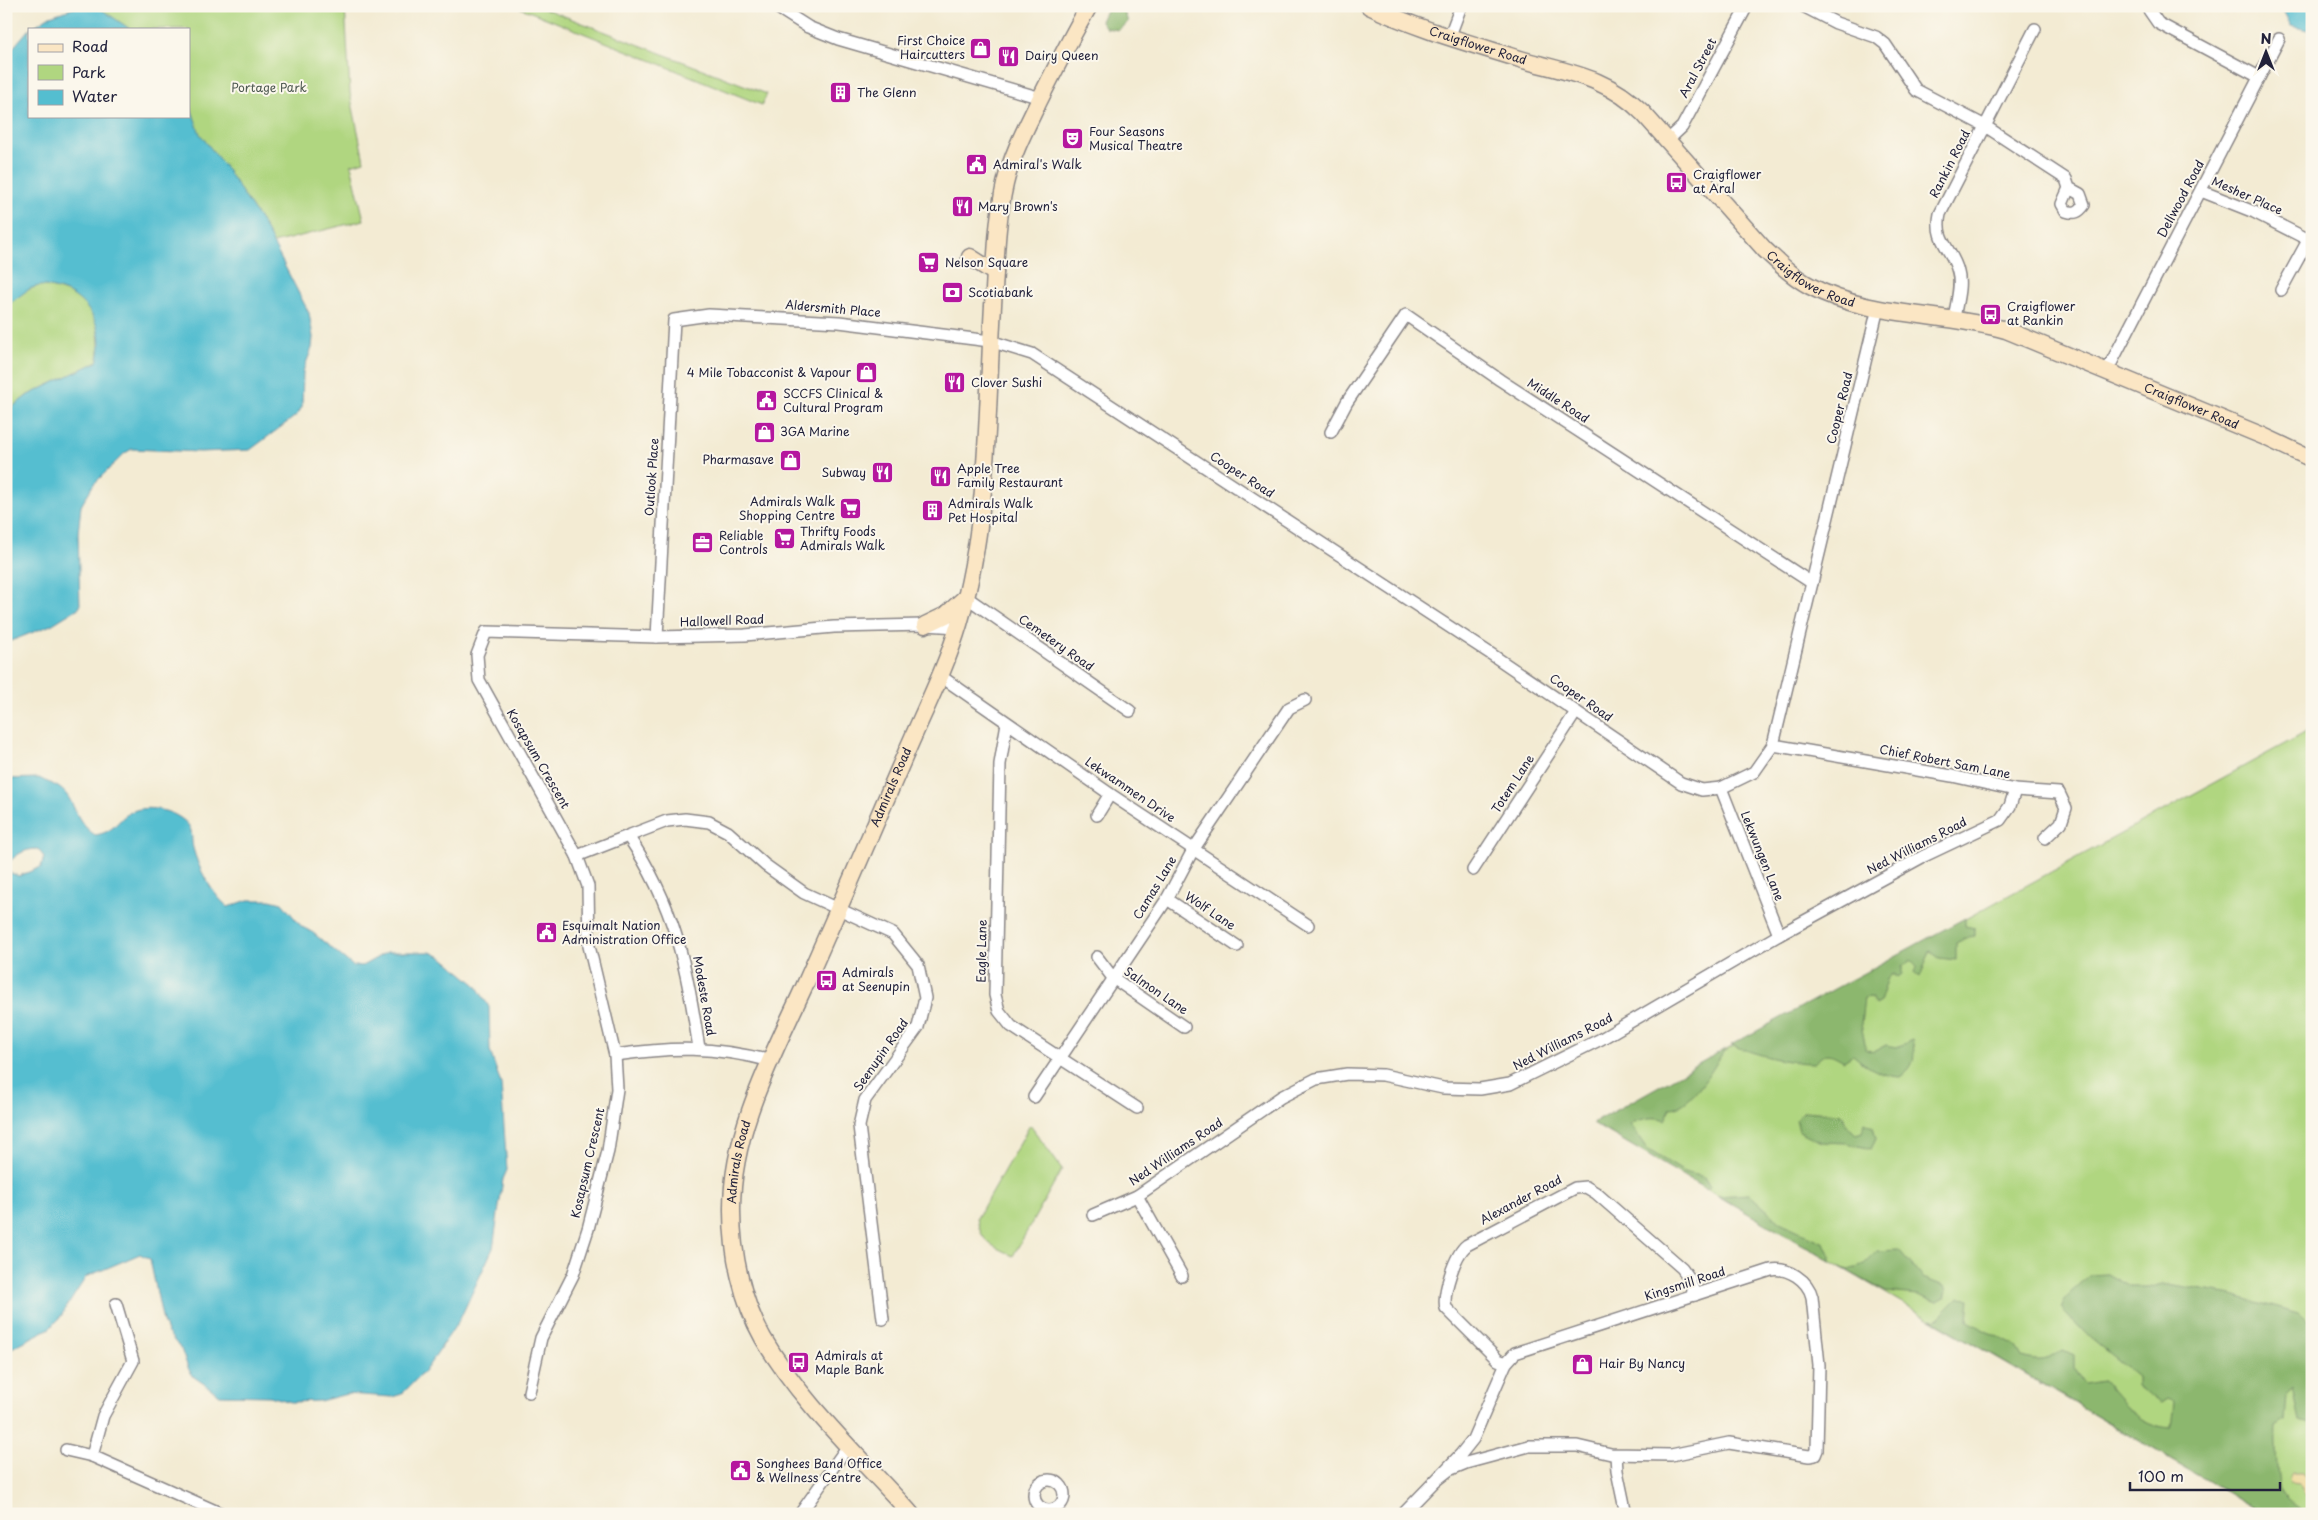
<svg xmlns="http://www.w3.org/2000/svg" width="2318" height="1520" font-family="'Playpen Sans',sans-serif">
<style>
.green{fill:#b0d680;stroke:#697c5e}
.forest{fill:#8cb76e;stroke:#576c54}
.sand{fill:#eeda9e;stroke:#887e6c}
.water{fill:#54bed0;stroke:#3b7086}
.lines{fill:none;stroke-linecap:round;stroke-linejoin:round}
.minor-casing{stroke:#8a8687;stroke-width:14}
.secondary-casing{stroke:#8a8687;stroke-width:19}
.minor{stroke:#fff;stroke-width:11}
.secondary{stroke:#fbe6c4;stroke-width:16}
.labels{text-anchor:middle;stroke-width:4;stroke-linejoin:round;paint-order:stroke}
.poi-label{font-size:12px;fill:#22223b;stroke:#fbf7ec;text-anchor:start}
.street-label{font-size:12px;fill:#22223b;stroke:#fbf7ec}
.park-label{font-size:12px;fill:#4d5850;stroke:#fbf7ec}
</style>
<rect width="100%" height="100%" fill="#fbf7ec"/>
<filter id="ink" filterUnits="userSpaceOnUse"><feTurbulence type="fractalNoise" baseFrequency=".02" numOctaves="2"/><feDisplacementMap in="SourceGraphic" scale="10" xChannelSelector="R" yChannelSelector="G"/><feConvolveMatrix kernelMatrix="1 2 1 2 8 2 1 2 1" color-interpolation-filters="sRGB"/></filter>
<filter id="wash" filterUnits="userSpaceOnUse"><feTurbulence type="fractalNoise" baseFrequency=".0096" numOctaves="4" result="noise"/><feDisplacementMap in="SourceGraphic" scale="20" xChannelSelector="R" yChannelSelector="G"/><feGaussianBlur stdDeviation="1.12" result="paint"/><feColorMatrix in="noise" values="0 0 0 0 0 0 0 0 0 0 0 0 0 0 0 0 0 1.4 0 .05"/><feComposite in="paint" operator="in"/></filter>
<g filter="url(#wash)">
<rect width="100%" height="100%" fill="#f3ebd3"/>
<g class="green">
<polygon points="95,6 345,6 350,93 364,161 351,165 364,220 273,243 263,224 225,167 199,134 189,102 189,29 130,29"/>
<polygon points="516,6 538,6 767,94 762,105"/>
<path d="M40 285C71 291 94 299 98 334 99 344 100 352 97 362L28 395 6 412V305L20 293Z"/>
<polygon points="2312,729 2312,1514 2265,1514 1593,1123"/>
<path d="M1030 1125 1062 1169 1013 1256C992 1245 981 1244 977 1218Z"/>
</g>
<g class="forest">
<polygon points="1108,6 1122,6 1128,22 1118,30 1106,28 1101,21"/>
<path d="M1965 918V926L1975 928V936L1968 937 1956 943V960L1939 958 1930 951 1920 977 1915 973 1917 966 1911 960 1902 967V974L1898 977 1893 973 1888 977 1880 1002 1875 1005 1871 997 1864 998 1861 1024 1866 1049 1873 1052 1886 1045 1897 1047 1912 1040C1916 1058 1914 1067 1900 1077 1881 1076 1867 1067 1853 1055L1844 1061C1829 1053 1828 1050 1814 1063 1784 1063 1759 1055 1731 1045Z"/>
<path d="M1725 1049C1715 1065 1692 1108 1671 1108L1665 1120C1653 1115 1641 1119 1630 1124L1647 1149 1684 1172 1704 1177 1710 1187 1707 1190 1593 1123Z"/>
<polygon points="1804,1111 1842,1114 1847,1126 1856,1134 1862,1132 1865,1123 1873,1127 1876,1139 1871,1149 1846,1143 1821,1142 1799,1131 1796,1119"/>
<polygon points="1749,1194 1780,1222 1824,1243 1830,1255 1830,1261 1718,1196"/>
<polygon points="1899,1250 1923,1278 1944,1286 1946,1290 1944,1298 1937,1302 1918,1295 1886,1292 1840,1267 1848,1270 1864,1264 1877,1251"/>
<path d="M2107 1274 2130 1287H2149L2163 1283 2232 1295 2299 1314 2312 1326V1423L2299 1420 2292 1388 2287 1395 2285 1421 2276 1427C2275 1436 2277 1486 2281 1492 2287 1501 2299 1510 2308 1514H2265L1931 1319 1936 1320 1959 1297 1970 1298 1968 1321 2017 1347 2023 1357C2040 1363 2048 1360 2063 1350L2074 1355V1368L2084 1384 2103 1381C2121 1404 2140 1426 2171 1428L2174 1402 2167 1399 2161 1403 2137 1385V1376L2090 1338 2061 1308 2066 1297 2090 1275Z"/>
</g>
<polygon class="sand" points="2292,1473 2303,1473 2312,1483 2312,1496 2306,1496 2300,1484 2290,1483 2289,1477"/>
<g class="water">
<polygon points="80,6 98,7 130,29 30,29 50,16"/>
<polygon points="2281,6 2312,6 2312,31 2291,26"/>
<path d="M29 29V116H189V102L200 134 225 167 263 224 309 313 313 337 312 348 303 371 302 407 297 415 250 450 200 452 132 449 125 453 93 485 81 506 78 533 80 607 51 625 6 643V412L28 395 97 362C108 330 87 294 54 288 50 287 44 285 39 286 25 288 18 300 6 305V56Z"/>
<path d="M39 778C46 782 55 784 61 789 76 801 73 820 95 835 118 832 117 816 136 810 152 805 179 812 189 826 193 832 191 841 193 848 198 868 212 894 228 907L248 900H270L282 903 302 927 312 932 353 966H362L387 952H430L442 957 476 985 489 1007 490 1051 501 1084 507 1170 503 1179 493 1248 460 1319 427 1368 402 1394 392 1397 347 1394 320 1401 291 1402 270 1396 220 1395 194 1377 189 1370 181 1349 167 1332 163 1322 150 1259 140 1254 86 1277 59 1319 50 1328 6 1351V867L10 873 19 876 41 867 44 857 38 849C23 849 16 855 6 865V779Z"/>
</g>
</g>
<g filter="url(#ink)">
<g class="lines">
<defs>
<g id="minor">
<polyline points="775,6 808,27 838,39 1041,98"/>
<path d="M1803 6 1836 23 1876 37 1885 44 1916 90 1985 126 2066 179 2069 188 2062 204 2066 211C2075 214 2079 212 2084 205L2080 194 2069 188"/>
<polyline points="2149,10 2158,23 2259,77"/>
<polyline points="1449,38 1461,6"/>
<polyline points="1668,140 1682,127 1747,6"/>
<polyline points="2201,191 2254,212 2309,240"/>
<polyline points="2281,290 2311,235"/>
<path d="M1954 319C1956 304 1962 286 1958 272 1953 249 1934 242 1940 214L2035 29"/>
<polyline points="2107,371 2279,39"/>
<polyline points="1331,432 1347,402 1406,315 1500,380 1812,583"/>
<polyline points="966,597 1130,711"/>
<polyline points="657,637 674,320 709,315 839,322 990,341 1032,354 1491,654 1681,783 1702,790 1721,788 1754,772 1773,745 1878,308"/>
<polyline points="939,675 1110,794 1308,925"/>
<polyline points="1007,723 1000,764 995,995 999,1011 1011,1026 1137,1108"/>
<polyline points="1773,745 1952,776 2015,790 2059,793 2066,808 2061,823 2045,838"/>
<polyline points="1721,788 1779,935"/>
<polyline points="1097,815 1110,794"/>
<polyline points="628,836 667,821 685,819 709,822 728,832 765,865 804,893 893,934 918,965 925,998 918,1027 865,1100 859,1126 883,1319"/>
<path d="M577 856 628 836C676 907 686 966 699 1048"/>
<polyline points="1473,870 1576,712"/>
<polyline points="1167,899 1237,946"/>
<polyline points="1097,957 1113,978 1184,1027"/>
<path d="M615 1055C673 1047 712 1046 771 1061"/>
<polyline points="1034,1097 1167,899 1193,850 1289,708 1305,700"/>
<polyline points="1137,1196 1182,1276"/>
<polyline points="1093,1215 1137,1196 1281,1097 1316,1079 1347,1074 1383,1075 1443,1088 1480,1089 1510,1084 1601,1039 1779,935 1922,857 2000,820 2010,806 2015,790"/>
<path d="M1506 1363 1498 1360 1446 1308C1442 1294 1455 1254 1467 1245L1575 1188 1586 1187 1596 1193 1682 1268 1689 1278 1695 1295"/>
<polyline points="529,1392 541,1338 573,1275 588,1229 608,1151 617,1089 615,1055 589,946 588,886 577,856 479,680 477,655 486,632 657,637 745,635 834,627 925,625 958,627"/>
<polyline points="66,1450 92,1456 222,1514"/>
<polyline points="1616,1455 1617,1471 1626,1514"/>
<polyline points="92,1456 103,1416 133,1361 116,1304"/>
<circle cx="1049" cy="1495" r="15"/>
<polyline points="800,1514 848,1446"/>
<path d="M1403 1514 1435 1481 1449 1470 1466 1463 1529 1446H1577L1611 1454 1671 1455 1729 1443 1809 1456 1815 1455 1817 1450 1819 1365 1812 1297C1808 1280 1788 1267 1771 1270L1515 1353 1506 1363 1473 1439 1461 1454 1435 1481"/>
</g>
<g id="secondary">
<path id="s1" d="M1369 6C1417 29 1469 43 1520 59 1568 73 1606 76 1643 113L1765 250C1779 263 1793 277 1810 286 1869 318 1942 312 2006 330L2263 436 2312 459"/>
<polyline points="970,257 995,273"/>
<polyline points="925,625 946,615 966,597"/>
<path id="s2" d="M911 1514C862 1459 800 1402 763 1338 742 1301 732 1254 732 1211 731 1132 772 1057 804 987 839 909 872 831 906 753 924 711 946 668 959 624 991 515 986 403 994 290 996 255 997 219 1005 184 1012 154 1026 128 1039 101 1055 69 1071 37 1089 6"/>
</g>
</defs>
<use href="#minor" class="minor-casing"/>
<use href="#secondary" class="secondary-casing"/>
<use href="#minor" class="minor"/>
<use href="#secondary" class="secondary"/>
</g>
</g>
<defs>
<symbol id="shop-square" viewBox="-11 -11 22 22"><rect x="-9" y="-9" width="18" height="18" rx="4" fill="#b5179e" stroke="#fbf7ec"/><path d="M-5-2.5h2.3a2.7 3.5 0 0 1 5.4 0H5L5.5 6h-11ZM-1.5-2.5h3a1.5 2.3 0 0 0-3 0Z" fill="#fff"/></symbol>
<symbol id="restaurant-square" viewBox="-11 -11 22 22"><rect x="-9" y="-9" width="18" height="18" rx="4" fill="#b5179e" stroke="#fbf7ec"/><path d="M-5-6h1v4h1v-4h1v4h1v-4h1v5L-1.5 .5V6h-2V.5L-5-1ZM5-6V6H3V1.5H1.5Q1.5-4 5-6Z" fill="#fff"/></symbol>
<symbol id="building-square" viewBox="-11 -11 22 22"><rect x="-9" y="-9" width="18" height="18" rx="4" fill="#b5179e" stroke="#fbf7ec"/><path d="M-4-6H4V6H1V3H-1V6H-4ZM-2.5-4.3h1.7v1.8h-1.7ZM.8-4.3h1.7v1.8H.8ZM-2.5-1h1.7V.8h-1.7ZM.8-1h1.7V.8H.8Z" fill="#fff"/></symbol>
<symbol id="theatre-square" viewBox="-11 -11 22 22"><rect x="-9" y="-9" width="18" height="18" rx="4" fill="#b5179e" stroke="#fbf7ec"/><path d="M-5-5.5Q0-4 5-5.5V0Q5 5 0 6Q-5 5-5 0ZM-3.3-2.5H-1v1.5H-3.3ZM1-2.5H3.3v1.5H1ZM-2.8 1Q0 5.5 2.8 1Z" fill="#fff"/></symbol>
<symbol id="civic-square" viewBox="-11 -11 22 22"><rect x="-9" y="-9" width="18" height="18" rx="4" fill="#b5179e" stroke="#fbf7ec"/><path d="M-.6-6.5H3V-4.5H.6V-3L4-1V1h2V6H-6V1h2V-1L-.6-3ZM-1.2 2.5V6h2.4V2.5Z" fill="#fff"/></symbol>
<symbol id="bus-square" viewBox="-11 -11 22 22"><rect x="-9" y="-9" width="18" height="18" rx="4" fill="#b5179e" stroke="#fbf7ec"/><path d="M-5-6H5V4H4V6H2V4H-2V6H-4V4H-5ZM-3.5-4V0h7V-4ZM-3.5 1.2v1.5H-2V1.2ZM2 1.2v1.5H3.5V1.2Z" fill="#fff"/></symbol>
<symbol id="supermarket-square" viewBox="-11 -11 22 22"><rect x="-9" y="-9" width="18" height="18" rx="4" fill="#b5179e" stroke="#fbf7ec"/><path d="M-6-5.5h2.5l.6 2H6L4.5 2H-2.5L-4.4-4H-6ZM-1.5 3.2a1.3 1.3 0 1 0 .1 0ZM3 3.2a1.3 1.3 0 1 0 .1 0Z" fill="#fff"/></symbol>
<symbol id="bank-square" viewBox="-11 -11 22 22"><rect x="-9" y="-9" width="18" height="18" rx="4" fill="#b5179e" stroke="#fbf7ec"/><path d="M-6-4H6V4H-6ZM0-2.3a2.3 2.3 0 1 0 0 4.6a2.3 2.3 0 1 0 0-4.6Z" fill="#fff"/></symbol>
<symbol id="office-square" viewBox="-11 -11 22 22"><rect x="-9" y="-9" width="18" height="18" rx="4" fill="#b5179e" stroke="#fbf7ec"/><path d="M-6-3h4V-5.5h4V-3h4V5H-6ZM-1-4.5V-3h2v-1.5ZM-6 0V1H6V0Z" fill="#fff"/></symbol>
</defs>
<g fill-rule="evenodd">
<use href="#shop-square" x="968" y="36" width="25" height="25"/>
<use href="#restaurant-square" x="996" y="44" width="25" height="25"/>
<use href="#building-square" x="828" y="80" width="25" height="25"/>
<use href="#theatre-square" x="1060" y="126" width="25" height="25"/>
<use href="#civic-square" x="964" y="152" width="25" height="25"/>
<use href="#bus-square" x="1664" y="170" width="25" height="25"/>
<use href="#restaurant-square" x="950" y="194" width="25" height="25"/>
<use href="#supermarket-square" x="916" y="250" width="25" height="25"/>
<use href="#bank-square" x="940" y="280" width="25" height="25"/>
<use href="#bus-square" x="1978" y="302" width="25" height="25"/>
<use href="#shop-square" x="854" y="360" width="25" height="25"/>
<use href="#restaurant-square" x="942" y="370" width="25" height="25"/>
<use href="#civic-square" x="754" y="388" width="25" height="25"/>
<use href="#shop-square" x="752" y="420" width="25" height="25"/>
<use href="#shop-square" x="778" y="448" width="25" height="25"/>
<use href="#restaurant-square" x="870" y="460" width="25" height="25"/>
<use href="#restaurant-square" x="928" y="464" width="25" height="25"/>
<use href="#supermarket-square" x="838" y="496" width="25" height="25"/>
<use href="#building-square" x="920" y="498" width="25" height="25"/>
<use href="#supermarket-square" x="772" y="526" width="25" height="25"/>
<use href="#office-square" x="690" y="530" width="25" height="25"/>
<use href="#civic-square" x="534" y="920" width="25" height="25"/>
<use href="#bus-square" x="814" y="968" width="25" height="25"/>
<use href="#bus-square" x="786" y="1350" width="25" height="25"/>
<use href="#shop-square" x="1570" y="1352" width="25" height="25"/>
<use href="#civic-square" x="728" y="1458" width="25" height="25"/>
</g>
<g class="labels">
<g class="poi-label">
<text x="965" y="45" text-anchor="end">First Choice<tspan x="965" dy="14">Haircutters</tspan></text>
<text x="1025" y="60">Dairy Queen</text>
<text x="857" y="97">The Glenn</text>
<text x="1089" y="136">Four Seasons<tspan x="1089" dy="14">Musical Theatre</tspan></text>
<text x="993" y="169">Admiral's Walk</text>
<text x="1693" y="179">Craigflower<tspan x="1693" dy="14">at Aral</tspan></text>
<text x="978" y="211">Mary Brown's</text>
<text x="945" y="267">Nelson Square</text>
<text x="968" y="297">Scotiabank</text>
<text x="2007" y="311">Craigflower<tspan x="2007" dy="14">at Rankin</tspan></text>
<text x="851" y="377" text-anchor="end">4 Mile Tobacconist &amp; Vapour</text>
<text x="971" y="387">Clover Sushi</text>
<text x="783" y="398">SCCFS Clinical &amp;<tspan x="783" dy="14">Cultural Program</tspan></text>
<text x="780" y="436">3GA Marine</text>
<text x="774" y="464" text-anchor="end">Pharmasave</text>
<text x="957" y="473">Apple Tree<tspan x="957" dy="14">Family Restaurant</tspan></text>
<text x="866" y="477" text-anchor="end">Subway</text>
<text x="835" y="506" text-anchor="end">Admirals Walk<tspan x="835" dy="14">Shopping Centre</tspan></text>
<text x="948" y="508">Admirals Walk<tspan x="948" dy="14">Pet Hospital</tspan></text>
<text x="800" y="536">Thrifty Foods<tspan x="800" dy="14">Admirals Walk</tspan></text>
<text x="719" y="540">Reliable<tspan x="719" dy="14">Controls</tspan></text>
<text x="562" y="930">Esquimalt Nation<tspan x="562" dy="14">Administration Office</tspan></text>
<text x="842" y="977">Admirals<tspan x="842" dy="14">at Seenupin</tspan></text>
<text x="815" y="1360">Admirals at<tspan x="815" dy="14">Maple Bank</tspan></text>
<text x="1599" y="1368">Hair By Nancy</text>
<text x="756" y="1468">Songhees Band Office<tspan x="756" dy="14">&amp; Wellness Centre</tspan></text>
</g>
<g class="street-label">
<text dy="4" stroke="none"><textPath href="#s1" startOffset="116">Craigflower Road</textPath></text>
<text transform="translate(1698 68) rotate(-62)" y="4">Aral Street</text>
<text transform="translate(1950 164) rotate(-63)" y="4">Rankin Road</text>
<text transform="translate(2247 196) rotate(24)" y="4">Mesher Place</text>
<text transform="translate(2181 199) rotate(-62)" y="4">Dellwood Road</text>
<text dy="4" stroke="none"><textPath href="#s1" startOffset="535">Craigflower Road</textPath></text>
<text transform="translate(833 309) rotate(5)" y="4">Aldersmith Place</text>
<text transform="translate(1558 401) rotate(33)" y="4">Middle Road</text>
<text dy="4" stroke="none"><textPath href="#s1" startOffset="940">Craigflower Road</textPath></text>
<text transform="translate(1840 408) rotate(-76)" y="4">Cooper Road</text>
<text transform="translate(1242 475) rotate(33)" y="4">Cooper Road</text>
<text transform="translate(652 477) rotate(-86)" y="4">Outlook Place</text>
<text transform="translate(722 621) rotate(-2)" y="4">Hallowell Road</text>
<text transform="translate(1056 643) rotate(35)" y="4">Cemetery Road</text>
<text transform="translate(1581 698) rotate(35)" y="4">Cooper Road</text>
<text transform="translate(538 759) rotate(60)" y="4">Kosapsum Crescent</text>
<text transform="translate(1945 762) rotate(11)" y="4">Chief Robert Sam Lane</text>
<text transform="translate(1513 784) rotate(-57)" y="4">Totem Lane</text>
<text dy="4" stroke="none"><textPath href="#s2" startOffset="818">Admirals Road</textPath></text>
<text transform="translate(1130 790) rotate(34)" y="4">Lekwammen Drive</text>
<text transform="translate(1917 846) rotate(-27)" y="4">Ned Williams Road</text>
<text transform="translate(1762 856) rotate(68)" y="4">Lekwungen Lane</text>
<text transform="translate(1155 888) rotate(-59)" y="4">Camas Lane</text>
<text transform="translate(1210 911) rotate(34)" y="4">Wolf Lane</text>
<text transform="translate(982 951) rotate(-89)" y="4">Eagle Lane</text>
<text transform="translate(1156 991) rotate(34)" y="4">Salmon Lane</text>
<text transform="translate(704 996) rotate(80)" y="4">Modeste Road</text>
<text transform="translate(1563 1042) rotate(-27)" y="4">Ned Williams Road</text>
<text transform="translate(881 1055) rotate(-55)" y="4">Seenupin Road</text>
<text transform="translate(1176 1152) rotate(-34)" y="4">Ned Williams Road</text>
<text dy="4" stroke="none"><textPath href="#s2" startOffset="412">Admirals Road</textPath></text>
<text transform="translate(588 1163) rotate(-77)" y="4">Kosapsum Crescent</text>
<text transform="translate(1521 1200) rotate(-28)" y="4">Alexander Road</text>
<text transform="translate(1685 1284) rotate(-18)" y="4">Kingsmill Road</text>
</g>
<g class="park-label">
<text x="269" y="92">Portage Park</text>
</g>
</g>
<rect width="2318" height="1520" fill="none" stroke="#fbf7ec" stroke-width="25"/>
<rect x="28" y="28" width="162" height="90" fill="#fbf7ec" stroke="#a4a2a5"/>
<rect x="38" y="44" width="25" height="8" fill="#fbe6c4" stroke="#a4a2a5"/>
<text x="72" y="52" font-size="15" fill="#22223b">Road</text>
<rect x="38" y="65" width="25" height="15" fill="#b0d680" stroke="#a4a2a5"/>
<text x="72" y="78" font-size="15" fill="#22223b">Park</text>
<rect x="38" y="90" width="25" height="15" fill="#54bed0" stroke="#a4a2a5"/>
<text x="72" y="102" font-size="15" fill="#22223b">Water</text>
<g transform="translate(2266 52)" stroke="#fbf7ec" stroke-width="4" paint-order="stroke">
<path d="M0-4L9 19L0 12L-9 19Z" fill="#22223b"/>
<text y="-8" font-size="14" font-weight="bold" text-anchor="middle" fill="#22223b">N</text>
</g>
<path d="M2130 1482v8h150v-8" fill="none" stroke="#22223b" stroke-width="2.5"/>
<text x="2138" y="1482" font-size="15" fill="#22223b" stroke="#fbf7ec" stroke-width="4" paint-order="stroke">100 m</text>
</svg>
